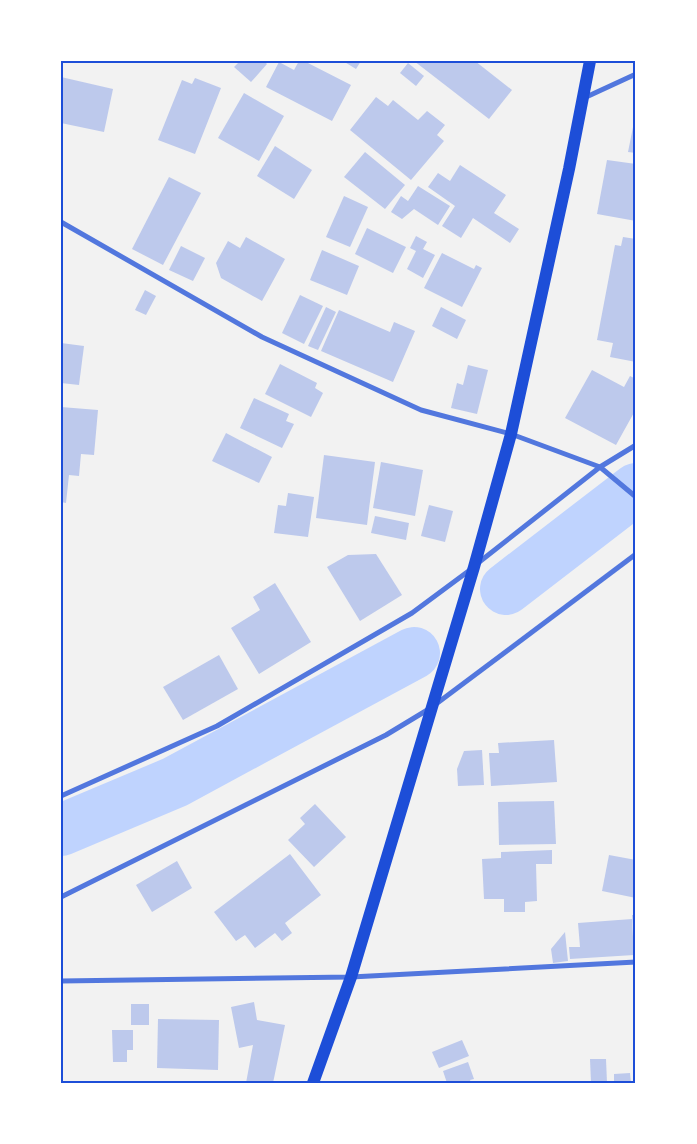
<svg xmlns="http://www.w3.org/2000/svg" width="697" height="1144" font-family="'PT Sans Narrow',sans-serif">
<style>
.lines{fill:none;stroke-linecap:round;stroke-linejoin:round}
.river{stroke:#bfd3fe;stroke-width:52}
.building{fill:#bdc9ec}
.minor{stroke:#5277de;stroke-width:5}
.primary{stroke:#1d4ed8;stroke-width:12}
.neatline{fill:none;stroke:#1d4ed8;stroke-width:2}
</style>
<rect width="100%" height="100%" fill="#f2f2f2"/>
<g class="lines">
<g class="river">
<polyline points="506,589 636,489"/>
<polyline points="61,830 175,782 414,653"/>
</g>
</g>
<g class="building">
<polygon points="240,61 264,61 267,64 251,82 234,67"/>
<polygon points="299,61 304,61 351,85 332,121 266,87 279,62 294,70"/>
<polygon points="343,61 361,61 356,69"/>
<polygon points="414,61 475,61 512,90 489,119"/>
<polygon points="408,63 424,76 416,86 400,73"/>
<polygon points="61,77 113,89 104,132 61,123"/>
<polygon points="195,78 221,88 195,154 158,140 182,80 192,84"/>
<polygon points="244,93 284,116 259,161 218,138"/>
<polygon points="376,97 388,106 393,100 418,120 427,111 445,125 437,135 444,141 411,180 350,130"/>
<polygon points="635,117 636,117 636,153 628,152"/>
<polygon points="275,146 312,170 294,199 257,176"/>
<polygon points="365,152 405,185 385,209 344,177"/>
<polygon points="607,160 636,164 636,221 597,214"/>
<polygon points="460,165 506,195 494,213 519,229 510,243 473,218 461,238 442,226 455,206 428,187 438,173 450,181"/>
<polygon points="169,177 201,193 163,265 132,249"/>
<polygon points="418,186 450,206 438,225 414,209 402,219 391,212 401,196 408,201"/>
<polygon points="344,196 368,207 350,247 326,237"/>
<polygon points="367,228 406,247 393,273 355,254"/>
<polygon points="416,236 427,242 423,249 435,255 423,278 407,269 416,251 410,248"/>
<polygon points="246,237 285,259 262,301 221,278 216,263 228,241 240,248"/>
<polygon points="623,237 636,239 636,362 610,357 613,343 597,340 615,245 621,246"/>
<polygon points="181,246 205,258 193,281 169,270"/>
<polygon points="322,250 359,266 347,295 310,280"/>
<polygon points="442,253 474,269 476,265 482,268 462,307 424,288"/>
<polygon points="145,290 156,296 146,315 135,310"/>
<polygon points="300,295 323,306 304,344 282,333"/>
<polygon points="326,307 336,312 318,350 308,346"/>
<polygon points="441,307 466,320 457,339 432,326"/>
<polygon points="339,310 390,332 394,322 415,331 393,382 321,351"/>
<polygon points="61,343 84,346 79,385 61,383"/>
<polygon points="280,364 317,383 315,388 323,393 311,417 265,394"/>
<polygon points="468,365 488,370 477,414 451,408 457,383 463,385"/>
<polygon points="592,370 624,387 630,376 636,379 636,409 616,445 565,418"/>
<polygon points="254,398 289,414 286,421 294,424 282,448 240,428"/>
<polygon points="61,407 98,410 94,455 81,454 79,476 69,475 66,503 61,502"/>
<polygon points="226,433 272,457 259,483 212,461"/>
<polygon points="324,455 375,462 367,525 316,518"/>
<polygon points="381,462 423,470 415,516 373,508"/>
<polygon points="288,493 314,497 308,537 274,533 278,505 286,506"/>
<polygon points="429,505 453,511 445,542 421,536"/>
<polygon points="375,516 409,523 406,540 371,533"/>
<polygon points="376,554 402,595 360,621 327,567 348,555"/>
<polygon points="275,583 311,642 259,674 231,628 260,610 253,597"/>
<polygon points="219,655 238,689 183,720 163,687"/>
<polygon points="554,740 557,782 491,786 489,753 499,753 498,743"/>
<polygon points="482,750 484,785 458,786 457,769 464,751"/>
<polygon points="554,801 556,844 499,845 498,802"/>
<polygon points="315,804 346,837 314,867 288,840 305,824 300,818"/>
<polygon points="552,850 552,864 536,864 537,901 525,902 525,912 504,912 504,899 484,899 482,859 501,858 501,852"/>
<polygon points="290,854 321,895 285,923 292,933 282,941 275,933 255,948 245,935 236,941 214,912"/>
<polygon points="609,855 636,860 636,898 602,891"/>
<polygon points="177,861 192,888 152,912 136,885"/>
<polygon points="632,915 636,915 636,942 634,942"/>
<polygon points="632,919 634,955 570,959 569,947 580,947 578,923"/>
<polygon points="565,932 568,961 553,963 551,949"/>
<polygon points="254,1002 257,1020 285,1025 273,1083 246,1083 253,1045 239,1048 231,1007"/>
<rect x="131" y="1004" width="18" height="21"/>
<polygon points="158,1019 219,1020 218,1070 157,1068"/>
<polygon points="112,1030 133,1030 133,1050 127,1050 127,1062 113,1062"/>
<polygon points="462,1040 469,1056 439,1068 432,1052"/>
<polygon points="590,1059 606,1059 607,1083 591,1083"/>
<polygon points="468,1062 474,1079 470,1080 471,1083 447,1083 443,1071"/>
<polygon points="630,1073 631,1083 614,1083 614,1074"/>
</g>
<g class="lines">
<g class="minor">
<polyline points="584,98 636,74"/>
<polyline points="61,222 262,337 421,410 511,434 600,467 636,497"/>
<polyline points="478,563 600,467 636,445"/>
<polyline points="436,704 636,554"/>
<polyline points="61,796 217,726 412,613 470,570"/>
<polyline points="61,897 386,735 429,709"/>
<polyline points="61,981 351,977 636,962"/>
</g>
<polyline class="primary" points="313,1083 351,977 474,567 511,434 569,169 590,61"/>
</g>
<rect width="697" height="1144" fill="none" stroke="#ffffff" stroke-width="125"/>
<rect x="62" y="62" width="572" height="1020" class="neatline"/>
</svg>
